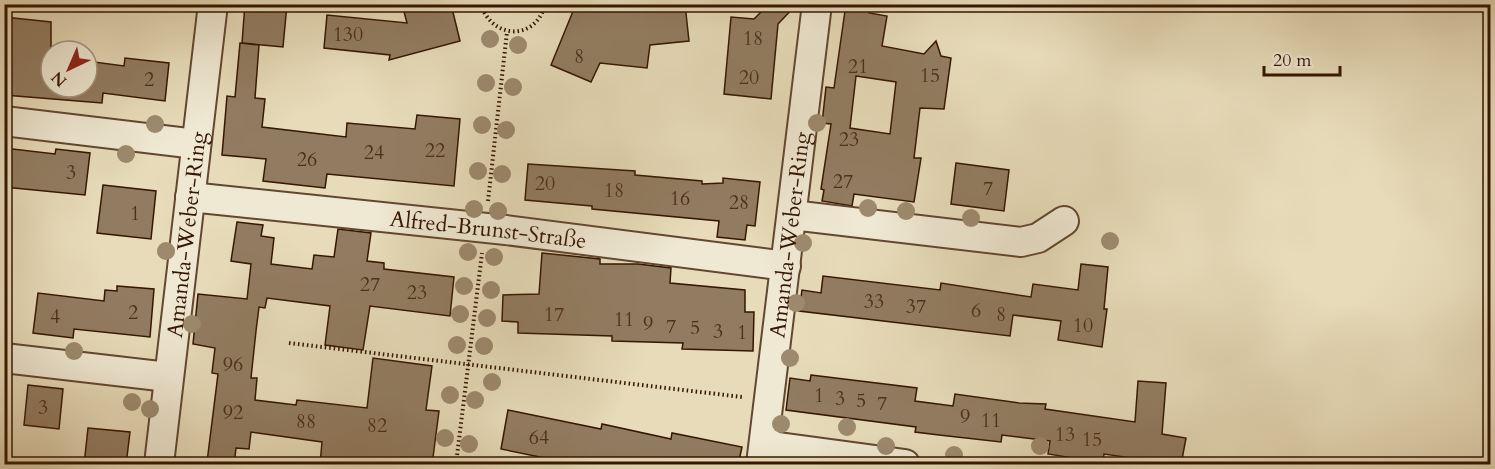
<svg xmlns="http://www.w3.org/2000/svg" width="1495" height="469" font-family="Cardo,serif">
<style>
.building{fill:#927c61;stroke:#351602;stroke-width:1.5;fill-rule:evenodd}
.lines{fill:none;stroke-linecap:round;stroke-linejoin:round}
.street-casing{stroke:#624730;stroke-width:32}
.path{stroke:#351602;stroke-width:4;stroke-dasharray:1.5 3;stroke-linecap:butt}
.street{stroke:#efe8d2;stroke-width:28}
.tree{fill:#9d8a6e}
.labels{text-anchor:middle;stroke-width:4.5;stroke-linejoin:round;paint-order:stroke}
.number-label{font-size:20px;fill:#4c301a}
.street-label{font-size:22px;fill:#351602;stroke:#efe8d2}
</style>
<rect width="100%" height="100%" fill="#e7dbb9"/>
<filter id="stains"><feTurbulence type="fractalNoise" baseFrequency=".00333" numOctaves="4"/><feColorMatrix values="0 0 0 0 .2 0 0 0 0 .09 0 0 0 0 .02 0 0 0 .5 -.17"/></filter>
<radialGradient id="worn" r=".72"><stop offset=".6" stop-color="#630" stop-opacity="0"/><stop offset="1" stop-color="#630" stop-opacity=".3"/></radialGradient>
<g class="building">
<polygon points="245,4 287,4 283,47 242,43"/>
<polygon points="402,4 451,4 460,41 389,60 390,55 324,48 327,15 407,23"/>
<polygon points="576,4 685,4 689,41 650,45 647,68 600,63 591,82 551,65"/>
<polygon points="769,4 797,4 778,24 771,99 724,94 731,17 754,19"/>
<path d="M846 4H870L869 13 887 16 882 46 924 54 936 41 941 56 951 58 944 109 920 108 914 158H921L914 202 854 194 852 206 822 201 824 190 821 189 831 124 822 123 826 87 834 88ZM856 76 896 82 890 134 850 128Z"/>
<polygon points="4,17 51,22 51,49 65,50 51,51 51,87 87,87 87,61 124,66 125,58 169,63 165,101 103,93 102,103 4,95"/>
<polygon points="240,43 259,45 255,98 265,99 262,127 346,137 347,123 415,129 417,115 460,119 454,186 327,174 325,188 263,181 266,159 222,155 227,96 235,97"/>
<polygon points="4,148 55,154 56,149 90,153 85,195 4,187"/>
<polygon points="956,163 1009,170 1004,211 951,204"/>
<polygon points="528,164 635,171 635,175 702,181 702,184 723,183 723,178 760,182 755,226 747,225 745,240 717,237 719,221 592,209 592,206 525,200"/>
<polygon points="103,185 156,191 151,239 97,233"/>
<polygon points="237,222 263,225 261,236 274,238 271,264 312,269 314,255 334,257 338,229 371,233 367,261 384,263 384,269 454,277 450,316 370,306 363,350 325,345 330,306 267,298 265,308 259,307 256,331 251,378 257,378 255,400 296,405 297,400 367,408 373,358 432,366 426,410 439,411 432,465 320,465 322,442 251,432 249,449 236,448 234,465 207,462 218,374 212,373 215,348 193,344 198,294 247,299 251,264 231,261"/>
<polygon points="542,253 600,259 600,264 638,264 671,268 670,283 745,290 745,312 754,312 753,351 682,349 683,343 612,341 612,336 518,333 518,322 502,321 503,295 539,294"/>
<polygon points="1081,264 1108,267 1104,309 1107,309 1102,347 1058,340 1061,321 1013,315 1010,336 799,311 802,290 821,293 823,276 940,290 941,283 1031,297 1033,284 1078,290"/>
<polygon points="117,286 154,289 150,337 74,329 73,338 33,333 38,293 104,301 105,290 117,291"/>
<polygon points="811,375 917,388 915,401 953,406 955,394 1019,403 1046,404 1045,409 1135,422 1138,381 1166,383 1162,434 1186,438 1181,465 1104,454 1103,463 1048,454 1050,441 1002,435 1001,442 939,435 915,432 916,427 786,410 790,378 810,381"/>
<polygon points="28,385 63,389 59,429 24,425"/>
<polygon points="508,410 601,429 602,424 671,439 672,433 742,447 738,465 579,465 501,449"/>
<polygon points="88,428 130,432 126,465 84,465"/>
</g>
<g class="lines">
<defs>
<g id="street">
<polyline points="4,121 196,144"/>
<path id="s1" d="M190 197 506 230 786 266"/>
<polyline points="792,215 1021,242 1038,238 1064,221"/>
<polyline points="4,358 168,377"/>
<polyline points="764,445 905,464"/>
<path id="s2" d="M159 464 213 4"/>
<path id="s3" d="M761 464 817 4"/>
</g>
</defs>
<use href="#street" class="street-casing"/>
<g class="path">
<path d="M481 4C491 39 536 42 545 4"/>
<polyline points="488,201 507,32"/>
<polyline points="289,343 742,397"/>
<polyline points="456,464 482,253"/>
</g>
<use href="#street" class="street"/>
</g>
<g class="tree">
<circle cx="490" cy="39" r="9"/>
<circle cx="518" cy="45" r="9"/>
<circle cx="486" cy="83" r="9"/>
<circle cx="513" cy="87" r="9"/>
<circle cx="817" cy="123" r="9"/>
<circle cx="155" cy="124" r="9"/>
<circle cx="482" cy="125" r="9"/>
<circle cx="506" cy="130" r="9"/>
<circle cx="126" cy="154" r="9"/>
<circle cx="478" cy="171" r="9"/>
<circle cx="502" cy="174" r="9"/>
<circle cx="868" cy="208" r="9"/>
<circle cx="474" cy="209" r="9"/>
<circle cx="498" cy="211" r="9"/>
<circle cx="906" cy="211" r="9"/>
<circle cx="971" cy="218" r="9"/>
<circle cx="1110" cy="241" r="9"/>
<circle cx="803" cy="243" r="9"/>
<circle cx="166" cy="251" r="9"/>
<circle cx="468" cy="252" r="9"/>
<circle cx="494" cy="257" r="9"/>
<circle cx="464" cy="286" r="9"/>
<circle cx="491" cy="290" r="9"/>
<circle cx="796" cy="303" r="9"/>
<circle cx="460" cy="314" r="9"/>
<circle cx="487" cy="318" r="9"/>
<circle cx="192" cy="324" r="9"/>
<circle cx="457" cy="345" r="9"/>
<circle cx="484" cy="346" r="9"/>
<circle cx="74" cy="351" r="9"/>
<circle cx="790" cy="358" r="9"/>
<circle cx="492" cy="382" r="9"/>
<circle cx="450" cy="395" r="9"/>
<circle cx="475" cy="400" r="9"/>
<circle cx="132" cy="402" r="9"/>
<circle cx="150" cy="409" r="9"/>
<circle cx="781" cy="424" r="9"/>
<circle cx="847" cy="427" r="9"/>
<circle cx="445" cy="438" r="9"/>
<circle cx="469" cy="444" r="9"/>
<circle cx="886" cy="446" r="9"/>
<circle cx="1040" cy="446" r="9"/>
<circle cx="954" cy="455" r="9"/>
</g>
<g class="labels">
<g class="number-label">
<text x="348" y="41">130</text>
<text x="753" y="45">18</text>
<text x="579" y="63">8</text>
<text x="858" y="73">21</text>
<text x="930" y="82">15</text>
<text x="749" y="84">20</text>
<text x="149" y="86">2</text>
<text x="849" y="146">23</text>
<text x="435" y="157">22</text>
<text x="374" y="159">24</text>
<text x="307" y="166">26</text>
<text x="71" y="179">3</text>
<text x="843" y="188">27</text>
<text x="545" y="190">20</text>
<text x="988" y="195">7</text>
<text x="614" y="197">18</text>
<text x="680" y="205">16</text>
<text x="739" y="209">28</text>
<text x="135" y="220">1</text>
<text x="370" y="291">27</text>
<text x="417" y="299">23</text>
<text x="874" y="308">33</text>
<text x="916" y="313">37</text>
<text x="976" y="317">6</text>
<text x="133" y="319">2</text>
<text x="554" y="321">17</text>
<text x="1001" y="321">8</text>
<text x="55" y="323">4</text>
<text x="624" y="326">11</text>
<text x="648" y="330">9</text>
<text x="1083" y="332">10</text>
<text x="671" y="333">7</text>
<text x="695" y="334">5</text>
<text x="718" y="338">3</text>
<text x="742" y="339">1</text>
<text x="233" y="371">96</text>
<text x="819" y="402">1</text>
<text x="840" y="405">3</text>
<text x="861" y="407">5</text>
<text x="882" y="410">7</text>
<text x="43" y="414">3</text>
<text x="233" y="419">92</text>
<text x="965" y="423">9</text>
<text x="991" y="427">11</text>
<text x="306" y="428">88</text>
<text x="377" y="432">82</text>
<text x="1065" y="441">13</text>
<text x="539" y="444">64</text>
<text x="1092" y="446">15</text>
</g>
<g class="street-label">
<text dy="8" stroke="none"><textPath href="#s1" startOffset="300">Alfred-Brunst-Straße</textPath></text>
<text dy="8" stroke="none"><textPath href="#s2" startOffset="231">Amanda-Weber-Ring</textPath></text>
<text dy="8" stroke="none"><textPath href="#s3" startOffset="231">Amanda-Weber-Ring</textPath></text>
</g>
</g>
<rect width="1495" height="469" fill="none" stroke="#e7dbb9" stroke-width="24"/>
<rect x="6" y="6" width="1483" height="457" fill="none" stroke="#351602" stroke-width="3"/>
<rect x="12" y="12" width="1471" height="445" fill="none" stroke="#351602" stroke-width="1.5"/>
<g transform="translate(69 69) rotate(224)"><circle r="28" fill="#efe8d2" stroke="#a5947f" stroke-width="1.5"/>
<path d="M0-4.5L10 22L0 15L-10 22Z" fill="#8f2418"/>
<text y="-9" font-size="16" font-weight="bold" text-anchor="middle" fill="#351602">N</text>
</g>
<path d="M1264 66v9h76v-9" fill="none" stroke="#351602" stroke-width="3"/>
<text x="1273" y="66" font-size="18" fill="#351602" stroke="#efe8d2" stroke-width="4.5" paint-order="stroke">20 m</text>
<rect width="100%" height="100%" filter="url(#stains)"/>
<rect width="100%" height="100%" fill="url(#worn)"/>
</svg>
